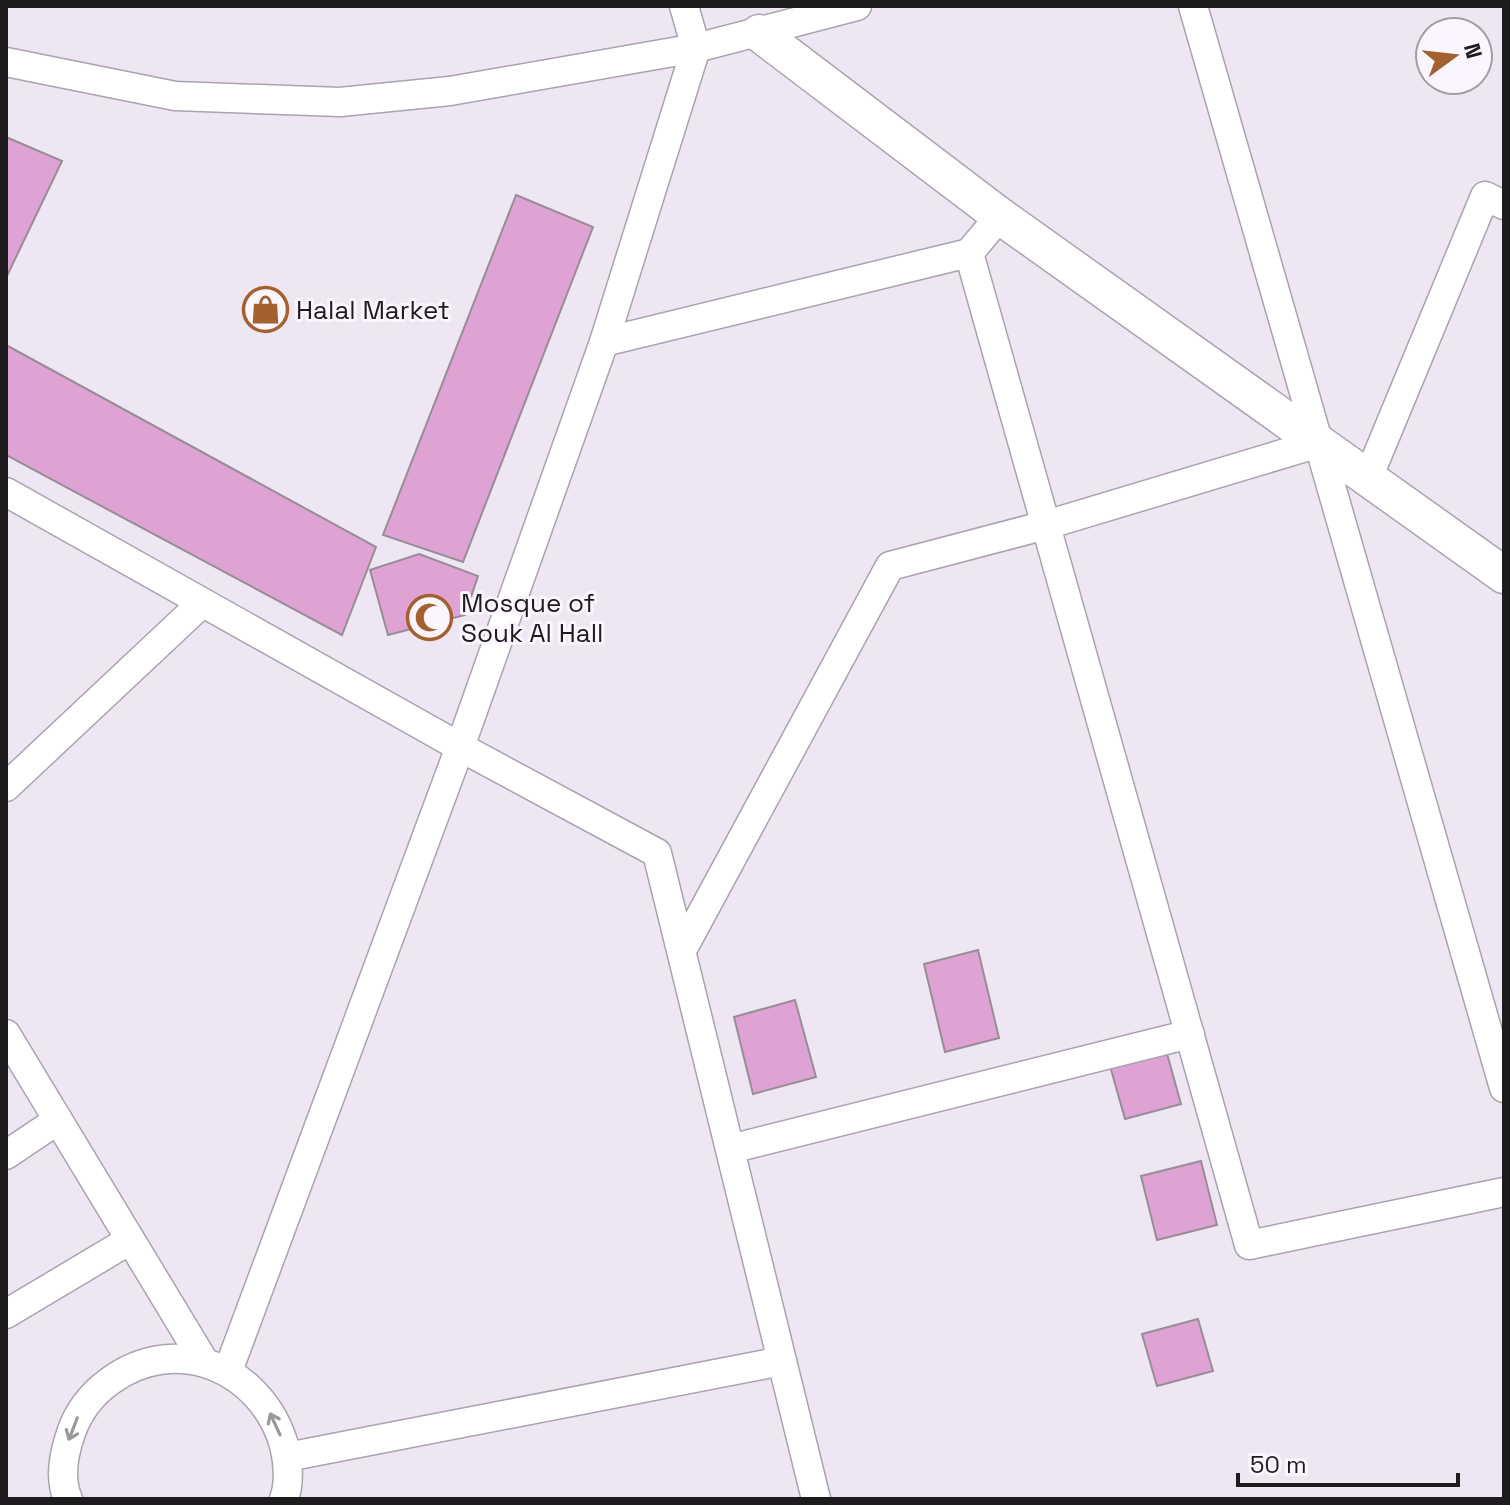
<svg xmlns="http://www.w3.org/2000/svg" width="1510" height="1505" font-family="'Space Grotesk',sans-serif">
<style>
.building{fill:#dea3d3;stroke:#988d96;stroke-width:2}
.lines{fill:none;stroke-linecap:round;stroke-linejoin:round}
.minor-casing{stroke:#aaa3af;stroke-width:31}
.tertiary-casing{stroke:#aaa3af;stroke-width:39}
.minor{stroke:#fff;stroke-width:28}
.tertiary{stroke:#fff;stroke-width:36}
.oneway{stroke:#9a989a}
.labels{text-anchor:middle;stroke-width:6;stroke-linejoin:round;paint-order:stroke}
.poi-label{font-size:26px;fill:#1e1b1f;stroke:#faf5fe;text-anchor:start}
</style>
<rect width="100%" height="100%" fill="#eee7f3"/>
<g class="building">
<polygon points="6,137 62,161 6,278"/>
<polygon points="516,195 593,227 463,562 383,535"/>
<polygon points="6,345 376,547 342,635 6,455"/>
<polygon points="419,554 478,576 465,615 388,635 370,570"/>
<polygon points="978,950 999,1038 945,1052 924,964"/>
<polygon points="795,1000 816,1077 753,1094 734,1017"/>
<polygon points="1166,1050 1181,1104 1125,1119 1110,1066"/>
<polygon points="1201,1161 1217,1225 1157,1240 1141,1176"/>
<polygon points="1198,1319 1213,1371 1157,1386 1142,1334"/>
</g>
<g class="lines">
<defs>
<g id="minor">
<polyline points="1193,6 1504,1088"/>
<polyline points="6,62 175,96 340,102 450,91 696,48 857,6"/>
<polyline points="969,253 1000,216"/>
<polyline points="604,342 969,253 1249,1245 1504,1192"/>
<polyline points="1368,478 1485,196 1504,205"/>
<polyline points="6,492 460,747 657,853 816,1499"/>
<polyline points="6,787 202,603"/>
<polyline points="682,950 890,566 1046,525 1319,443"/>
<polyline points="6,1034 205,1363"/>
<polyline points="730,1149 1190,1034"/>
<polyline points="6,1155 58,1120"/>
<polyline points="6,1314 130,1240"/>
<polyline points="228,1371 460,747 604,342 696,48 684,6"/>
<polyline points="287,1457 782,1361"/>
<path d="M68 1499C59 1479 64 1453 71 1433 78 1412 92 1394 110 1381 177 1332 262 1369 284 1445 288 1461 290 1483 284 1499"/>
</g>
<polyline id="tertiary" points="759,33 1000,216 1504,575"/>
</defs>
<use href="#minor" class="minor-casing"/>
<use href="#tertiary" class="tertiary-casing"/>
<use href="#minor" class="minor"/>
<use href="#tertiary" class="tertiary"/>
</g>
<defs><path id="oneway-shaft" d="M-6 0H5M1.5-3L5.5 0L1.5 3" fill="none" stroke-width="1.6" stroke-linecap="round" stroke-linejoin="round" transform="scale(2)"/></defs>
<g class="oneway">
<use href="#oneway-shaft" transform="translate(275 1424) rotate(-115)"/>
<use href="#oneway-shaft" transform="translate(73 1429) rotate(111)"/>
</g>
<defs>
<symbol id="shop-ring" viewBox="-11 -11 22 22"><circle r="9.5" fill="#faf5fe" stroke="#a4612f" stroke-width="1.5"/><path d="M-5-2.5h2.3a2.7 3.5 0 0 1 5.4 0H5L5.5 6h-11ZM-1.5-2.5h3a1.5 2.3 0 0 0-3 0Z" fill="#a4612f"/></symbol>
<symbol id="mosque-ring" viewBox="-11 -11 22 22"><circle r="9.5" fill="#faf5fe" stroke="#a4612f" stroke-width="1.5"/><path d="M3.5-4.9A6 6 0 1 0 3.5 4.9A5 5 0 1 1 3.5-4.9Z" fill="#a4612f"/></symbol>
</defs>
<g fill-rule="evenodd">
<use href="#shop-ring" x="240" y="284" width="51" height="51"/>
<use href="#mosque-ring" x="404" y="592" width="51" height="51"/>
</g>
<g class="labels">
<g class="poi-label">
<text x="296" y="319">Halal Market</text>
<text x="461" y="612">Mosque of<tspan x="461" dy="30">Souk Al Hall</tspan></text>
</g>
</g>
<rect width="1510" height="1505" fill="none" stroke="#1e1b1f" stroke-width="16"/>
<g transform="translate(1454 56) rotate(75)"><circle r="38" fill="#faf5fe" stroke="#a29ea5" stroke-width="2"/>
<path d="M0-6L14 30L0 20L-14 30Z" fill="#a4612f"/>
<text y="-12" font-size="22" font-weight="bold" text-anchor="middle" fill="#1e1b1f">N</text>
</g>
<path d="M1238 1473v12h220v-12" fill="none" stroke="#1e1b1f" stroke-width="4"/>
<text x="1250" y="1473" font-size="24" fill="#1e1b1f" stroke="#faf5fe" stroke-width="6" paint-order="stroke">50 m</text>
</svg>
